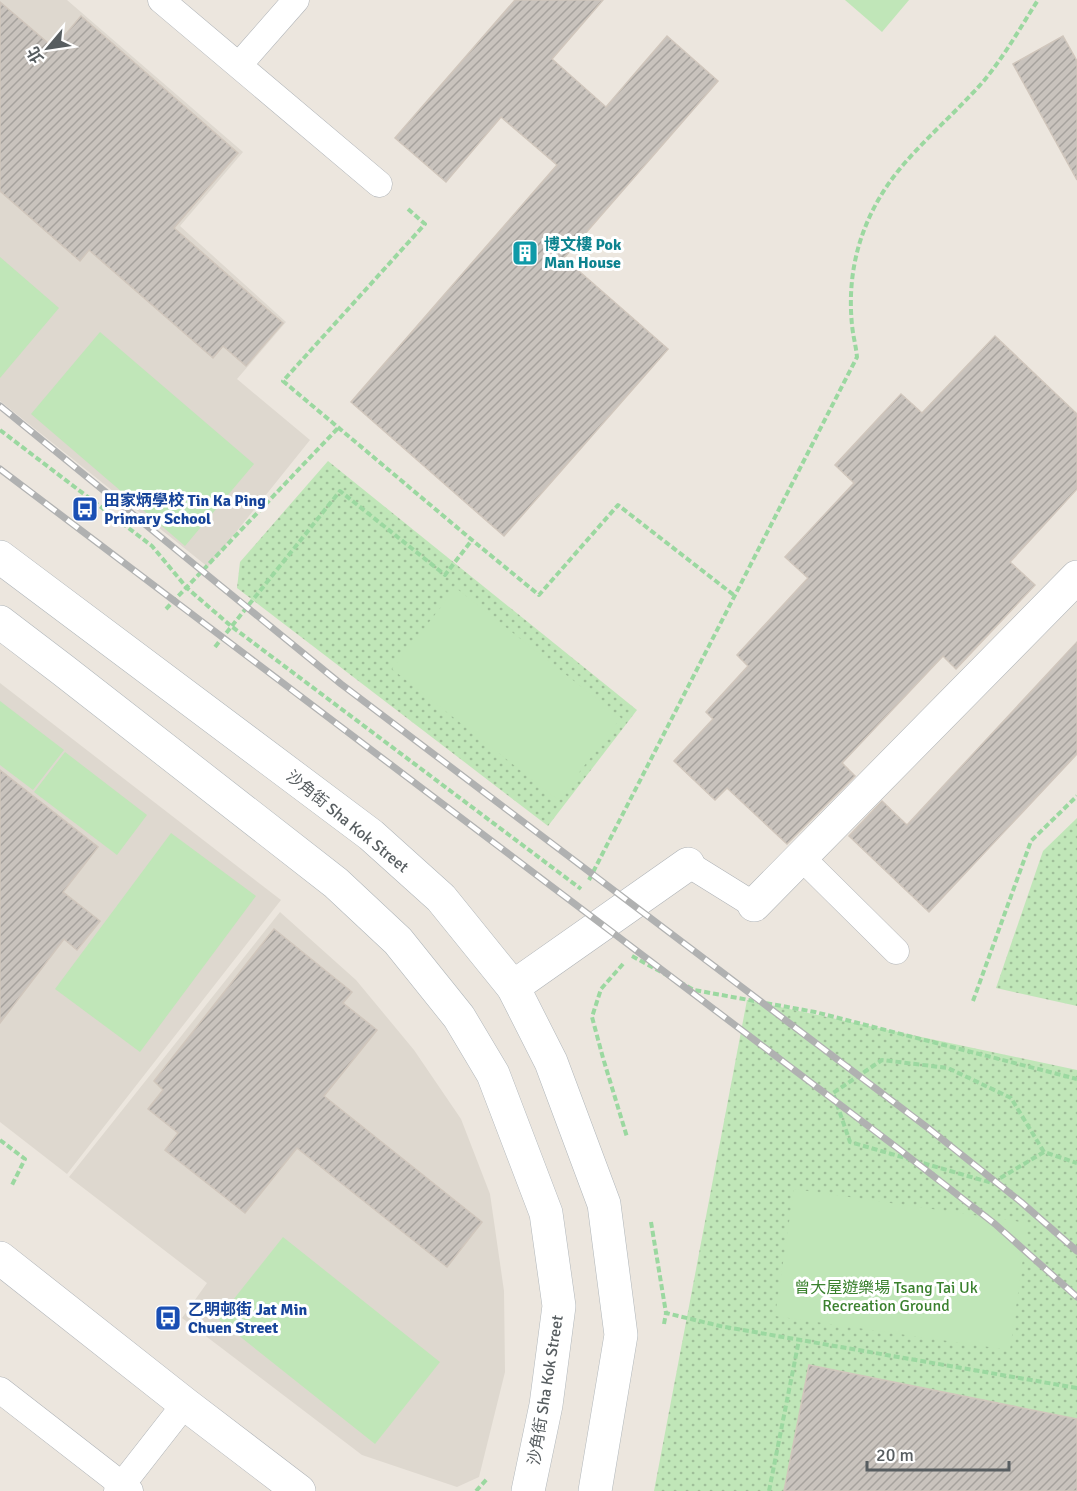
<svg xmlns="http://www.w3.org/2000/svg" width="1077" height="1491" font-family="Signika,'Noto Sans TC',sans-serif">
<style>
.education{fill:#ded8cf}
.green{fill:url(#green-dots)}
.pitch{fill:#c0e6b8}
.building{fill:url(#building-hatch);stroke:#d0c6bc;stroke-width:1.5}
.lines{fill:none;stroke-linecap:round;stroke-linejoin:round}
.service-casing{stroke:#afb3b7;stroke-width:27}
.minor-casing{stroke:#afb3b7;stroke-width:34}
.secondary-casing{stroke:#b0b6ba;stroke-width:34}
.path{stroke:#9bd8a0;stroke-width:4;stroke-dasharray:6 3;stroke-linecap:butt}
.service{stroke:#fff;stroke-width:26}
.minor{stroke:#fff;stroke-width:33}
.secondary{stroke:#fff;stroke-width:33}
.rail-casing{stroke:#b0b1b1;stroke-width:7}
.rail{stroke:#fff;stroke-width:4.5;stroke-dasharray:14;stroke-linecap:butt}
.labels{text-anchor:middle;stroke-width:6;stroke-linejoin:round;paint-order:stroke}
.culture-label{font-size:16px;font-weight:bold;fill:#0d838f;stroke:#fff;text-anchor:start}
.transit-label{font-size:16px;font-weight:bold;fill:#164399;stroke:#fff;text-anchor:start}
.street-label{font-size:16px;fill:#575d60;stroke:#fff}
.park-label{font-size:16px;fill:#3a812e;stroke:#fff}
</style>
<defs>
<pattern id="green-dots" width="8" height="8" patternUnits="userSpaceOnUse" patternTransform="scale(1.5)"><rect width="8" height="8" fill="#c0e6b8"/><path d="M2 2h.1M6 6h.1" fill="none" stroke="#9fbe99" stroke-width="1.8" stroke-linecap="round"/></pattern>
<pattern id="building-hatch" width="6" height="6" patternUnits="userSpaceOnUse" patternTransform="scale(1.5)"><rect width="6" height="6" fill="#c9c3bd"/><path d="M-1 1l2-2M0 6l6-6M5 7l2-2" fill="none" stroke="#a6a29d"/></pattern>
</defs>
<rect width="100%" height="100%" fill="#ece6de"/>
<g class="education">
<polygon points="0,0 67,0 243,152 180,226 286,322 237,379 310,440 208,567 0,401"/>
<polygon points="0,683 281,900 67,1174 0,1122"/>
<polygon points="280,912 356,980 414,1050 461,1119 490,1194 504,1291 505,1372 479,1477 457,1487 362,1455 182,1318 207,1283 69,1177"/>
</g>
<g class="green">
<polygon points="328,461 637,710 548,826 237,588 240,562"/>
<polygon points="1077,818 1077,1006 996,988 1043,851"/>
<polygon points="747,1000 1077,1070 1077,1491 654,1491"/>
</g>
<g class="pitch">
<polygon points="845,0 909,0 882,32"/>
<polygon points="0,257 59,308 0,378"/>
<polygon points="100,332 254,464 185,546 31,414"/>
<polygon points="456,588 621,718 558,800 392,669"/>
<polygon points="0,701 64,750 33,790 0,765"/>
<polygon points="65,752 147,815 117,855 34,792"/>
<polygon points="171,833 256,896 140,1052 55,989"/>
<polygon points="794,1189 1028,1223 1010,1350 775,1316"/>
<polygon points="283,1237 440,1362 375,1444 218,1319"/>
</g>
<g class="building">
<polygon points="515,0 603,0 552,59 606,107 667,36 718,81 564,258 668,349 504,536 351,402 557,165 501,117 446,182 395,138"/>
<polygon points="0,2 54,48 81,16 238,153 174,228 283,323 246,366 223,346 213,358 89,250 80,261 0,191"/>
<polygon points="1063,36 1077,61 1077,180 1013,64"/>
<polygon points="995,336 1077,414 1077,489 1010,562 1035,585 956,669 943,656 842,763 855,776 787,844 727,788 715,800 674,761 713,719 706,712 748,666 737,655 808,578 785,557 854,483 835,465 901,394 922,413"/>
<polygon points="1077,642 1077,754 929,912 849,836 882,801 907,825"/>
<polygon points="0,770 98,847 63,892 100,921 77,950 64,939 0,1023"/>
<polygon points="274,929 352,992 343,1003 377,1030 324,1096 482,1222 447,1267 297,1148 245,1213 165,1150 178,1133 148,1109 163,1090 154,1081"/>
<polygon points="809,1365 1077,1419 1077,1491 784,1491"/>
</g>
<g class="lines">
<defs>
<g id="service">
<polyline points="161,0 379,184"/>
<polyline points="239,65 296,0"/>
<polyline points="801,857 896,951"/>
<polyline points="688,864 754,905"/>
<polyline points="0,1390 130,1491"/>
<polyline points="117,1491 185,1404"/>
</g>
<g id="minor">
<polyline points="754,905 1077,577"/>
<polyline points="513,987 688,864"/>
<polyline points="0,1258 185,1404 299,1491"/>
</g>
<g id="secondary">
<polyline points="0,557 371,835 441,898 513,987 551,1062 604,1204 621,1335 595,1491"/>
<polyline points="0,622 63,670 336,883 398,941 459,1017 493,1074 546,1213 559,1306 546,1405 528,1491"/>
</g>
</defs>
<use href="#service" class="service-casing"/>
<use href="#minor" class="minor-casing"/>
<use href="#secondary" class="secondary-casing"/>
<g class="path">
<polyline points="408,209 425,224 283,381 472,540 539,595 618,505 735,596"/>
<polyline points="0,430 152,546 187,588 231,626 581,889"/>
<polyline points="166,609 338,428"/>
<polyline points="215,647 340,491 445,575 472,540"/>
<path d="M589 880 857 357C856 346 853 336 852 325 846 265 864 211 903 165 928 136 957 111 982 83 1004 57 1020 28 1038 0"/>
<polyline points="632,956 694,990 815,1012 1077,1079"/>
<polyline points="623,964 601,989 592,1017 603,1058 627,1137"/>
<polyline points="973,1001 1031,841 1077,796"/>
<polyline points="0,1140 25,1159 11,1187"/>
<polyline points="1044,1152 1011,1098 948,1068 882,1060 833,1093 850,1142 992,1183 1044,1152 1077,1163"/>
<polyline points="651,1222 666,1313"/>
<polyline points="664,1324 666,1313 720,1326 783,1337 1077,1388"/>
<polyline points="476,1491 487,1479"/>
<polyline points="769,1491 799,1340"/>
</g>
<use href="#service" class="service"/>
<use href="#minor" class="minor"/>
<use href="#secondary" class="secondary"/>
<defs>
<g id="rail">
<polyline points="0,406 341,684 928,1128 1021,1202 1077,1251"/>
<polyline points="0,469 900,1150 995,1224 1077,1297"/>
</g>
</defs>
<use href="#rail" class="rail-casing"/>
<use href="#rail" class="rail"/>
</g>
<defs>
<symbol id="building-square" viewBox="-11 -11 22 22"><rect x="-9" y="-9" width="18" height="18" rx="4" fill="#0f9aa8" stroke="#fff"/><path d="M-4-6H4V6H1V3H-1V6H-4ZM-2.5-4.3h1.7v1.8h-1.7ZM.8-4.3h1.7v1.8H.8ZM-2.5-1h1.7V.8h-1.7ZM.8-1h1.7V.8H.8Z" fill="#fff"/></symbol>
<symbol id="bus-square" viewBox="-11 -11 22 22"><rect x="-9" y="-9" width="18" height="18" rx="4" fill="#1a4fb4" stroke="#fff"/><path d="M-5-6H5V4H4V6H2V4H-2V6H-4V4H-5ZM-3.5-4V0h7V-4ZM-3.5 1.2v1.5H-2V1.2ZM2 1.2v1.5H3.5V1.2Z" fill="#fff"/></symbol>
</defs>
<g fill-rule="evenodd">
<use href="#building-square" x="510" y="238" width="30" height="30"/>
<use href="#bus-square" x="70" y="494" width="30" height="30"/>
<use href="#bus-square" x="153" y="1303" width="30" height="30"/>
</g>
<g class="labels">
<g class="culture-label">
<text x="544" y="250">博文樓 Pok<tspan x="544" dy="18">Man House</tspan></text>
</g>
<g class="transit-label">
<text x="104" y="506">田家炳學校 Tin Ka Ping<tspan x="104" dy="18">Primary School</tspan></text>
<text x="188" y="1315">乙明邨街 Jat Min<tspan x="188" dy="18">Chuen Street</tspan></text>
</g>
<g class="street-label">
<text transform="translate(348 821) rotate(39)" y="6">沙角街 Sha Kok Street</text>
<text transform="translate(545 1390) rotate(-81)" y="6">沙角街 Sha Kok Street</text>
</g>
<g class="park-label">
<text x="886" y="1293">曾大屋遊樂場 Tsang Tai Uk<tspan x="886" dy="18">Recreation Ground</tspan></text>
</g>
</g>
<g transform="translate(48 48) rotate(241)" stroke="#ffffff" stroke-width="4.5" paint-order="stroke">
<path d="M0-4.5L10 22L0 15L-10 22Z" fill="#575d60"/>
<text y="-9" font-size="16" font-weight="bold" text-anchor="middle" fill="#575d60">北</text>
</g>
<path d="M867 1461v9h142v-9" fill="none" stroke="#575d60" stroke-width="3"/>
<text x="876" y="1461" font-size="18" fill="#575d60" stroke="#ffffff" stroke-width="4.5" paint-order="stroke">20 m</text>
</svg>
